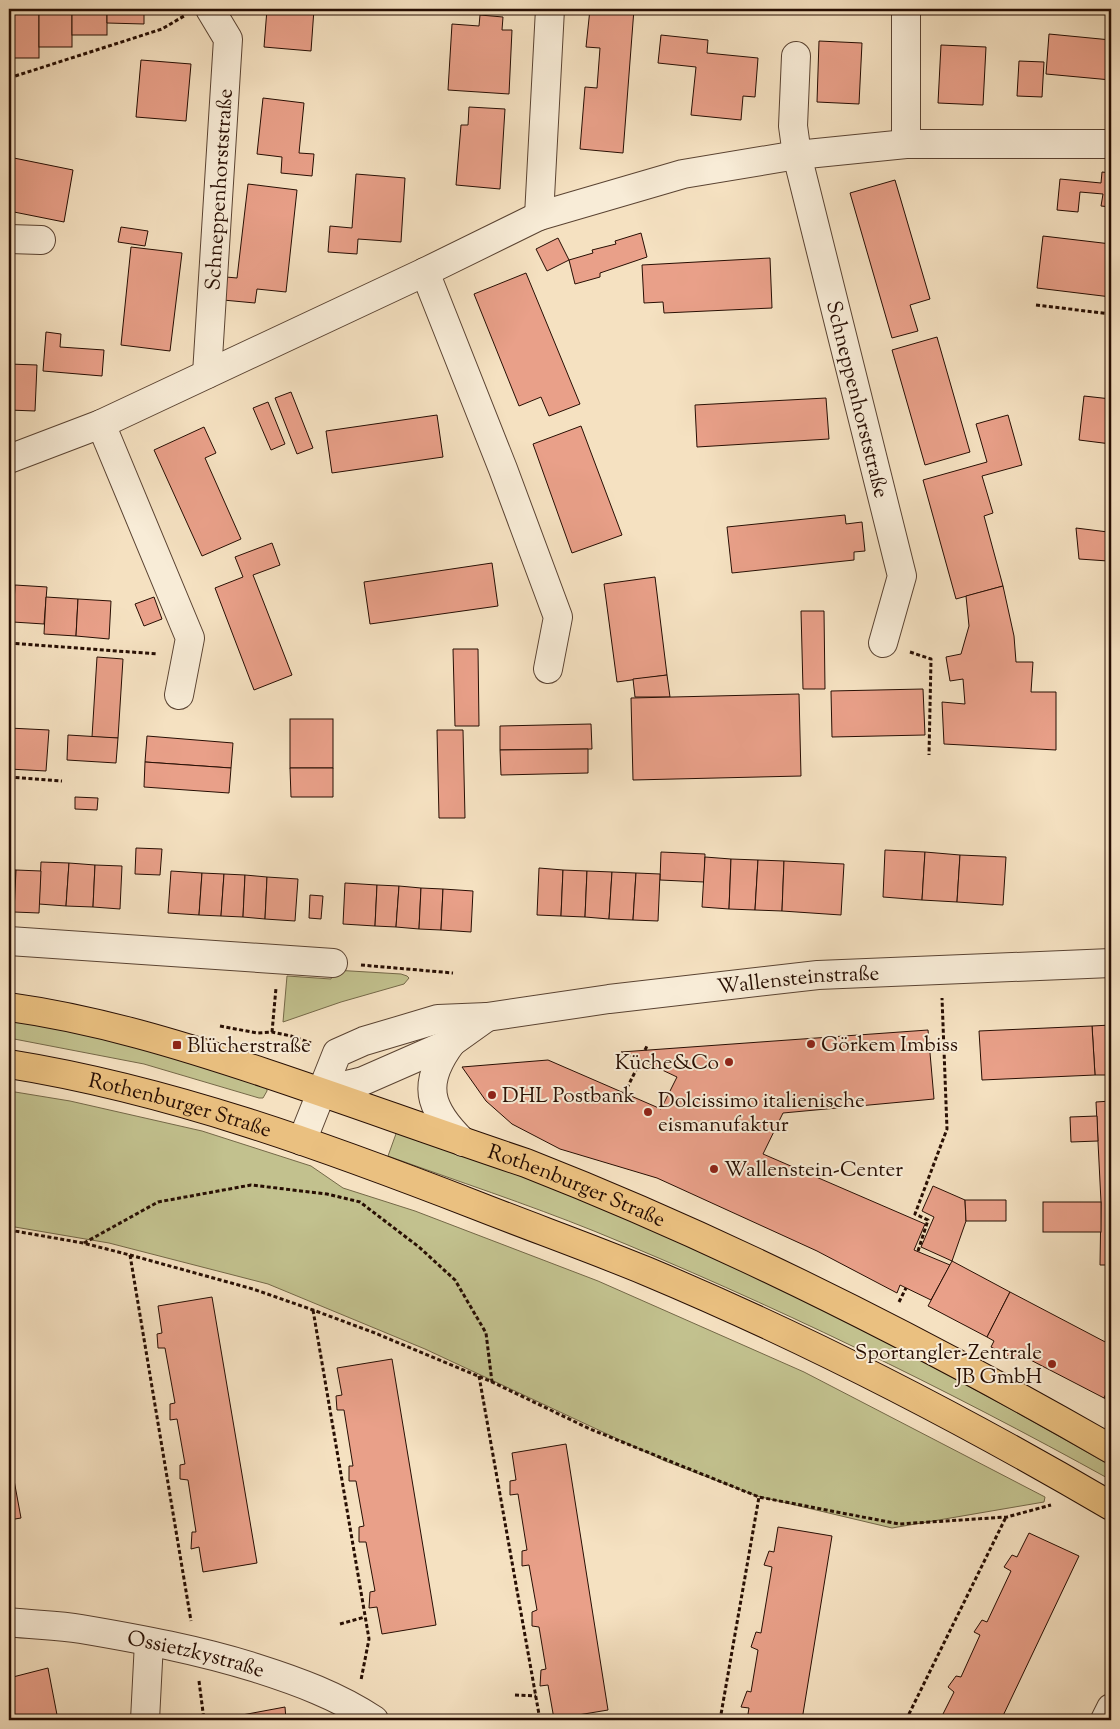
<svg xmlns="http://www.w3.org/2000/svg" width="1120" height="1729" font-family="'Sorts Mill Goudy',serif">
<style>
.green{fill:#c2c18e;stroke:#746848}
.building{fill:#e9a089;stroke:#270e03}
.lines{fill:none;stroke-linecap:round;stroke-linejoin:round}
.minor-casing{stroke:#5a4332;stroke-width:30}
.major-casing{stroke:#270e03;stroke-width:30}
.path{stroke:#270e03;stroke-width:3;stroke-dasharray:4 2.5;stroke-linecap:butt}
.minor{stroke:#f8ecd7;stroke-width:28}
.major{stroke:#eac080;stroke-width:28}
.poi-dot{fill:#8f2418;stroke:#f8ecd7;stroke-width:2}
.labels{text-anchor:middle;stroke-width:4;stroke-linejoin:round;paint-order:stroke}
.street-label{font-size:21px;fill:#270e03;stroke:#f8ecd7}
.poi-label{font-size:21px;fill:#270e03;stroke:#f8ecd7;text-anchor:start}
</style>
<rect width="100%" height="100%" fill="#f5e1c1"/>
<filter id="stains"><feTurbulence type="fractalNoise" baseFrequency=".004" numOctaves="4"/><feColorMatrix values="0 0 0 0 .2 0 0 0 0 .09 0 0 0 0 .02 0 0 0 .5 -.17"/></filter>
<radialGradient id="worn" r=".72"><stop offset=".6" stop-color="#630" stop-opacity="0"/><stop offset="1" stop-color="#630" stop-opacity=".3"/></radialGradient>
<g class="green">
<polygon points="334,970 401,974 407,976 409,978 404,984 341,1002 283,1022 287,976 331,979"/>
<polygon points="9,1019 42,1024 203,1063 267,1087 267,1091 263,1098 259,1098 144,1064 9,1038"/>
<polygon points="9,1091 70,1101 202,1131 311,1166 343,1188 415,1211 598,1281 804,1372 1045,1497 1044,1502 892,1528 757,1496 665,1461 425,1349 268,1284 109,1243 9,1226"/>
<path d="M397 1131C433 1144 471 1154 506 1168 716 1251 916 1353 1111 1466V1480C945 1388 770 1303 594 1231 527 1204 457 1181 388 1156Z"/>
</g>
<g class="building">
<rect x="9" y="9" width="30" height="49"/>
<rect x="39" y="9" width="33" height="38"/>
<rect x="72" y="9" width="35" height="26"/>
<polygon points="107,9 144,9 144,24 107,23"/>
<polygon points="267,9 314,9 311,51 264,47"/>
<polygon points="590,9 634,9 623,153 580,149 585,87 597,88 600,48 586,47"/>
<polygon points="480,15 503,17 502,30 512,30 509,94 448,90 452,24 479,26"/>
<polygon points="1049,34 1111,40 1111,80 1046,74"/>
<polygon points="661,35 708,40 707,53 758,58 755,97 743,96 741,120 691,115 696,67 658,63"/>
<polygon points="819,41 862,43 859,104 817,102"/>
<polygon points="941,45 986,47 983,105 938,103"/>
<polygon points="141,60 191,64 186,121 136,117"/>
<polygon points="1019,61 1044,62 1042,97 1017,96"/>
<polygon points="263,98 304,103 299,153 314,154 312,176 281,173 282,157 257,154"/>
<polygon points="469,107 505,109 500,189 456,185 461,125 468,125"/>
<polygon points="9,157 73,170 64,222 14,212 12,221 9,221"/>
<polygon points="1102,172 1111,173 1111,207 1101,206 1103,194 1080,192 1078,212 1057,210 1060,179 1101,183"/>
<polygon points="356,174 405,178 401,242 358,239 357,254 328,252 330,226 352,228"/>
<polygon points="895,180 930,299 910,305 918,331 892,338 850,193"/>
<polygon points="248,184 297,190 286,292 257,289 255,303 223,300 226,277 237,278"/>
<polygon points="121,227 148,231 145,246 118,242"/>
<polygon points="641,233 647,257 600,273 600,277 575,284 569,260 593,253 592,250 616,244 615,241"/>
<polygon points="1043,236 1111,244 1111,297 1037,288"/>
<polygon points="558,238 569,260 547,271 536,249"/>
<polygon points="131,247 182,253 170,351 121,345"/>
<polygon points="770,258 772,308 664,313 663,302 644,303 642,265"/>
<polygon points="526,273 580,404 549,416 541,397 519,406 474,294"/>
<polygon points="46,332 61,334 60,347 104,350 102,376 43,371"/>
<polygon points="937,337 970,452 925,465 892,350"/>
<polygon points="9,364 37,365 35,411 9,410"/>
<polygon points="291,392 313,448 297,454 275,398"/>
<polygon points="1084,396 1111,399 1111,444 1079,440"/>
<polygon points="826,398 829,439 697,447 695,405"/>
<polygon points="268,402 285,444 271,450 253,408"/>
<polygon points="437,415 443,457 332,473 326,431"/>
<polygon points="1008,415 1022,465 982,476 993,513 984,516 1003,586 956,599 923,480 987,462 976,424"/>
<polygon points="581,426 622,535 572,553 533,444"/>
<polygon points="204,427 216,453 205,458 241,539 202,556 154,450"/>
<polygon points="845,515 846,524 862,522 865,551 854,552 854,560 732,573 727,527"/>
<polygon points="1076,528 1108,532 1108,561 1079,559"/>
<polygon points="272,543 280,565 253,575 292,675 254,690 215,588 243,577 235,557"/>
<polygon points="492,563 498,606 370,624 364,582"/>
<polygon points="1111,567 1111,604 1108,604"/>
<polygon points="655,577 667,675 617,682 604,584"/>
<polygon points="9,584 15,585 13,622 9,622"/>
<polygon points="15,585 47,587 44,624 13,622"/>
<polygon points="1003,586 1014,636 1016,662 1033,662 1031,692 1056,692 1056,750 944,744 942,702 965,704 963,679 950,681 946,657 961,654 969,626 966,596"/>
<polygon points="46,597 78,599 76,636 44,634"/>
<polygon points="154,597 162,619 144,626 135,604"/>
<polygon points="78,599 111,601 109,639 76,636"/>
<polygon points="801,611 824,611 825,689 803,689"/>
<polygon points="453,649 478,649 479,726 455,726"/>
<polygon points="97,657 123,659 118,738 92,737"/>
<polygon points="667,675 670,697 635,697 633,679"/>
<polygon points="923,689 925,735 832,737 831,691"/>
<polygon points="799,694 801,776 633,780 631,698"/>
<rect x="290" y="719" width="43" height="49"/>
<polygon points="591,724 592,749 500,750 500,726"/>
<polygon points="9,728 49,730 46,771 9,769"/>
<polygon points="437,730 463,730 465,818 439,818"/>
<polygon points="68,735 118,738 116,763 67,760"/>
<polygon points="147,736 233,743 231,768 145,762"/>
<polygon points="588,749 588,773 501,775 500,750"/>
<polygon points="145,762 231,768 229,793 144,787"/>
<polygon points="290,768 333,768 333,797 291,797"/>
<polygon points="75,797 98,798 97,810 75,809"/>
<polygon points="136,848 162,849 160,875 135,874"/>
<polygon points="885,850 925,852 922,900 883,897"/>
<polygon points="661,852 705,854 704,882 660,880"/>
<polygon points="925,852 960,855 957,902 922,900"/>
<polygon points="960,855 1006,857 1003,905 957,902"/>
<polygon points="705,857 731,859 729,909 702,907"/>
<polygon points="731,859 758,860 755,910 729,909"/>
<polygon points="758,860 784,861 782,911 755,910"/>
<polygon points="784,861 844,864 841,915 782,911"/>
<polygon points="41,862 69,863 66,906 39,904"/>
<polygon points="69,863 95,865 93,907 66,906"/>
<polygon points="95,865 122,866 120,909 93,907"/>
<polygon points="539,868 563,870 561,916 537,915"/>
<polygon points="9,869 16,870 14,912 9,912"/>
<polygon points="16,870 41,871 39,913 14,912"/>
<polygon points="563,870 587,871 585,917 561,916"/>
<polygon points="171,871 202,873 199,915 168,913"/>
<polygon points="587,871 612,872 609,919 585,917"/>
<polygon points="612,872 636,873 633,920 609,919"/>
<polygon points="202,873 224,874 221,916 199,915"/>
<polygon points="636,873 660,874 658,921 633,920"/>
<polygon points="224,874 245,875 243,917 221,916"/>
<polygon points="245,875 267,877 265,919 243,917"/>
<polygon points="267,877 298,879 295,921 265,919"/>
<polygon points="345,883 377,885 375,926 343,924"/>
<polygon points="377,885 399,886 396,927 375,926"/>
<polygon points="399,886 421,888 419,929 396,927"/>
<polygon points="421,888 443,889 441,930 419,929"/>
<polygon points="443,889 473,891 471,932 441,930"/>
<polygon points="310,895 323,896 321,919 309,918"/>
<polygon points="1111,1025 1111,1075 1095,1075 1092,1026"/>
<polygon points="1092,1026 1095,1075 982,1080 979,1031"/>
<polygon points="928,1030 934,1099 783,1113 763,1154 925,1224 914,1250 950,1265 931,1300 900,1285 897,1293 817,1251 657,1178 560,1149 512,1124 486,1101 462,1067 548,1060 661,1109 677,1077 641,1060 621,1052"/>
<polygon points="1111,1101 1111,1265 1100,1265 1101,1202 1096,1102"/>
<polygon points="1097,1116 1098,1141 1071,1142 1070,1117"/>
<polygon points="933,1186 965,1200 966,1221 952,1261 921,1247 934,1217 922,1211"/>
<polygon points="965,1200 1006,1200 1006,1221 966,1221"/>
<rect x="1043" y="1202" width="58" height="30"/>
<polygon points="952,1261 1010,1292 987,1337 928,1306"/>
<polygon points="1010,1292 1111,1345 1111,1384 1104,1398 1019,1354 1016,1360 991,1347 994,1341 987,1337"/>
<polygon points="212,1297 257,1563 203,1572 199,1547 191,1549 192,1532 196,1532 188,1480 180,1479 180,1465 185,1464 177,1419 170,1420 170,1404 175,1403 165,1348 158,1348 157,1334 162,1333 158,1306"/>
<polygon points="392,1359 436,1625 382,1634 377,1607 369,1608 370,1592 375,1591 366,1542 359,1542 359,1527 364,1526 356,1481 349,1481 349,1466 353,1466 344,1410 337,1410 336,1396 342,1395 337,1368"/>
<polygon points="1111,1384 1111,1402 1104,1398"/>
<polygon points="566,1444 608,1710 554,1719 548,1685 540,1686 541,1670 546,1669 539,1627 532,1626 532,1612 537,1610 529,1565 522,1566 522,1551 527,1550 518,1494 510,1495 510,1481 516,1480 512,1453"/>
<polygon points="9,1453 21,1518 9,1520"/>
<polygon points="778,1527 832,1536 802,1720 747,1720 749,1708 741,1707 747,1691 751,1692 758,1650 751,1647 756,1632 761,1633 772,1567 764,1565 769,1551 774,1552"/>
<polygon points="1029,1533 1079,1556 1001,1720 940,1720 954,1692 948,1687 956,1676 961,1677 980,1635 974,1632 982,1620 987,1622 1011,1571 1004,1567 1012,1555 1017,1557"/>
<polygon points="48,1668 58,1720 9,1720 9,1678"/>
<polygon points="285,1707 286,1720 227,1720 226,1718"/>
</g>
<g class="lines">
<defs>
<g id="minor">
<polyline points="906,9 906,144"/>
<path id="s1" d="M796 56 793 126 797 155 902 576 883 643"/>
<polyline points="539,216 550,9"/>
<polyline points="9,239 41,240"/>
<polyline points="425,272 503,469 558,617 548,669"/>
<path id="s2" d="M207 374 228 39 210 9"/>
<polyline points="101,424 190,638 179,695"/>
<polyline points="9,459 101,424 425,272 539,216 683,174 797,155 906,144 1111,144"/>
<polyline points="9,941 333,963"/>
<path d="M452 1042C421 1083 428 1108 463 1142"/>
<polyline points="321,1091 363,1081 452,1042 487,1017"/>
<path id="s3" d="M302 1141 337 1053 364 1041 438 1019 487 1017 609 999 818 975 1111 963"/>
<path id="s4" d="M9 1622C33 1625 57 1625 81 1629 140 1639 199 1650 256 1668 297 1681 338 1696 374 1720"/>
<polyline points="145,1720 149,1642"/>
<polyline points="1105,1720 1111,1708"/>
</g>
<g id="major">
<path id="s5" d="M9 1007C96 1019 181 1045 265 1073 352 1102 439 1134 526 1163 728 1242 923 1341 1111 1449"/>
<path id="s6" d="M9 1064C171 1090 326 1147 478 1206 534 1228 590 1248 646 1271 806 1338 961 1418 1111 1506"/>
</g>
</defs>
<use href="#minor" class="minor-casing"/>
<use href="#major" class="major-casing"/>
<g class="path">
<polyline points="9,78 162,29 184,16"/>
<polyline points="1036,305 1111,314"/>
<polyline points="9,643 158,654"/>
<polyline points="910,652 931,659 929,755"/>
<polyline points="9,777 62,781"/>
<polyline points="361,965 453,973"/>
<polyline points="220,1026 257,1033 272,1032 291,1036 311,1043"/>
<polyline points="272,1032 276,988"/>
<polyline points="645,1050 647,1046"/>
<polyline points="624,1094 641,1060"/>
<polyline points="9,1230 83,1243 130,1255 253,1289 313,1310 375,1333 492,1382 590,1429 759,1497 899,1524 1007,1517 1051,1505"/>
<polyline points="84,1243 158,1202 251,1185 327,1194 360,1202 419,1247 455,1280 486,1333 492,1382"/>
<polyline points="918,1251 928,1220 915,1214 947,1129 942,998"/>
<polyline points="130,1255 191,1621"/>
<polyline points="899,1302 906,1288"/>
<polyline points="313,1310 369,1639 361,1680"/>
<polyline points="479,1376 540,1720"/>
<polyline points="340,1624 365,1617"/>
<polyline points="199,1681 204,1720"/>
<polyline points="515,1695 536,1696"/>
<polyline points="720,1720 759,1497"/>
<polyline points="906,1720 1006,1517"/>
</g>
<use href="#minor" class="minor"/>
<use href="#major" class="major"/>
</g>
<g class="poi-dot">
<circle cx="811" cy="1044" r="5"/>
<rect x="172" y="1040" width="10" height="10" rx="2.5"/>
<circle cx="729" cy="1062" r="5"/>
<circle cx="492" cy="1095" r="5"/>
<circle cx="648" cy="1112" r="5"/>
<circle cx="714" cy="1169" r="5"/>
<circle cx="1052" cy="1364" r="5"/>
</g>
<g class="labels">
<g class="street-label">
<text dy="7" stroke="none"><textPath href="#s2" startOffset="185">Schneppenhorststraße</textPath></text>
<text dy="7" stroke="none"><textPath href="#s1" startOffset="351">Schneppenhorststraße</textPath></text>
<text dy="7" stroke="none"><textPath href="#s3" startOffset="564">Wallensteinstraße</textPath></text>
<text dy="7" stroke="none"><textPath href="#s6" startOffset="176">Rothenburger Straße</textPath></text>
<text dy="7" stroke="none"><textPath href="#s5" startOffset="596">Rothenburger Straße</textPath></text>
<text dy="7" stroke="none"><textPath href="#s4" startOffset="190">Ossietzkystraße</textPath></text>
</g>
<g class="poi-label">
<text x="821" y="1051">Görkem Imbiss</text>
<text x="187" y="1052">Blücherstraße</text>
<text x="719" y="1069" text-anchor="end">Küche&amp;Co</text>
<text x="502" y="1102">DHL Postbank</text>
<text x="658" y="1107">Dolcissimo italienische<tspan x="658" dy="24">eismanufaktur</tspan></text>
<text x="724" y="1176">Wallenstein-Center</text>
<text x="1042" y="1359" text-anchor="end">Sportangler-Zentrale<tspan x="1042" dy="24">JB GmbH</tspan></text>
</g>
</g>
<rect width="1120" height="1729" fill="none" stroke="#f5e1c1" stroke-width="30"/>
<rect x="10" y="10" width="1100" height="1709" fill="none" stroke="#270e03" stroke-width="2.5"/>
<rect x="15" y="15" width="1090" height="1699" fill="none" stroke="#270e03"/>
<rect width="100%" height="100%" filter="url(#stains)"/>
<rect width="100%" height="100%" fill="url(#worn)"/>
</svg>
